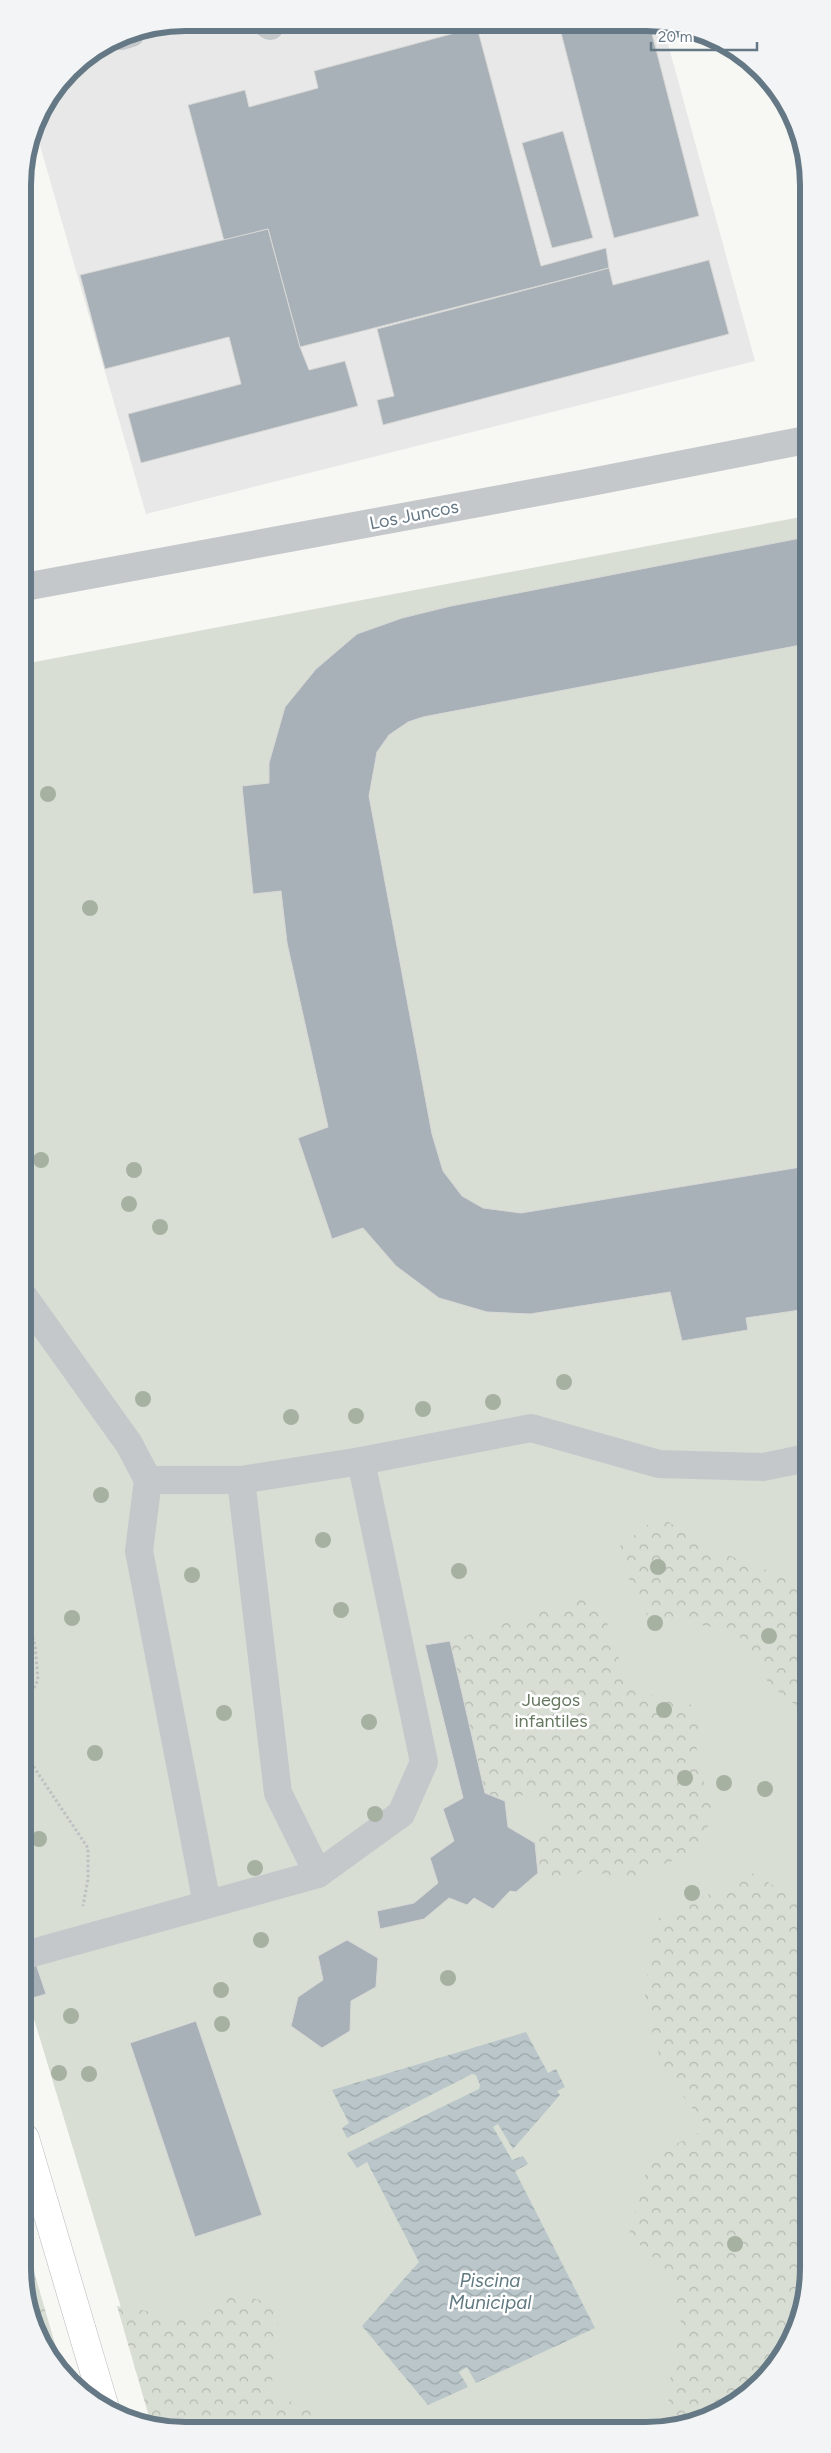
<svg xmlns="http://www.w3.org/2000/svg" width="831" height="2453" font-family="Figtree,sans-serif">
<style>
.built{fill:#e7e8e7}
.grass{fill:#d8ded4}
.forest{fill:url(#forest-crowns)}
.water{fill:url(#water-waves)}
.building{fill:#a8b1b7;stroke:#d8d8d6}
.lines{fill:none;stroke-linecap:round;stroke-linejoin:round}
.major-casing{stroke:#b5babd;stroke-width:29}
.path{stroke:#bec0c2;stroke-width:3;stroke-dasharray:2.5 2.5;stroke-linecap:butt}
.minor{stroke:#c4c8cb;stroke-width:28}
.major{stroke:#fff;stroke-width:28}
.tree{fill:#a7b1a2}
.labels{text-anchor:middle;stroke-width:5;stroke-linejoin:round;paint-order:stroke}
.street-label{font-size:18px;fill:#657885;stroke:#fff}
.park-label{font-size:18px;fill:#667760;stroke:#fff}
.water-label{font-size:19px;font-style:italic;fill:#617981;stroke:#fff}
.rim{fill:none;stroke:#657885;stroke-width:6}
</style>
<defs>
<pattern id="forest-crowns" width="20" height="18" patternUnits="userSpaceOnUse" patternTransform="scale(1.25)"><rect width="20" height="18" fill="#d8ded4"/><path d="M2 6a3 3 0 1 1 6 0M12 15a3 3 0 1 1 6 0" fill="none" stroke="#b3b9b2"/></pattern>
<pattern id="water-waves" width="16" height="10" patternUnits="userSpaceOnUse" patternTransform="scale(1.25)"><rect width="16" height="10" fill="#bac6c9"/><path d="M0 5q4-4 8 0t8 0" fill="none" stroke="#9ba6a9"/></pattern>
</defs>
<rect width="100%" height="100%" fill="#f7f7f3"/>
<polygon class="built" points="185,23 663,26 755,361 146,514 35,128 39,113 78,63 123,35"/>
<polygon class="grass" points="806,516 808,2278 796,2330 768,2375 728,2409 678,2427 157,2427 25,1989 24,664"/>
<g class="forest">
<polygon points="659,1516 708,1547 787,1578 807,1589 807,1714 770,1685 737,1632 647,1615 615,1550"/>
<path d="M581 1594 603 1611 623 1670 653 1695 692 1705 702 1725C690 1759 698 1779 721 1805L694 1849 634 1882 585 1869 557 1888 538 1873 535 1843 554 1822 531 1792 505 1801 485 1793 450 1641 549 1609 565 1608Z"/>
<polygon points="754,1873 808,1909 808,2278 796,2330 768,2375 728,2409 678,2427 670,2427 668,2390 681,2323 669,2273 629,2234 650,2157 708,2128 664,2072 644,2003 655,1920"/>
<polygon points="26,2244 64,2375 44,2349 26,2300"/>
<polygon points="236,2294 279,2305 271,2394 341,2421 340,2427 152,2427 117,2306 194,2319"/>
</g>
<polygon class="water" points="526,2032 548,2073 556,2069 565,2087 557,2091 560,2095 513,2149 498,2124 493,2127 512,2160 523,2156 528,2164 515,2171 595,2328 476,2383 467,2367 459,2372 468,2387 428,2405 362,2326 419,2262 367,2162 357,2168 347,2153 479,2089 480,2085 476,2075 472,2074 347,2138 342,2128 349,2123 332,2090"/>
<g class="building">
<polygon points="559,25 650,26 699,216 614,238"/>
<polygon points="477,27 541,266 606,248 609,268 300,347 268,229 224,241 188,105 245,90 249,107 318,88 314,71"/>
<polygon points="563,131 593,238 552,248 522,143"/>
<polygon points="268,229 300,347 309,370 345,361 358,406 141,463 128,414 241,384 229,337 105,369 80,275"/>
<polygon points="709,260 729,334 383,425 377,400 394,396 377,329 609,268 613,285"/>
<polygon points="806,537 806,644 423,717 408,722 389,735 377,752 369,796 432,1134 443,1171 462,1196 483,1208 521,1213 807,1166 807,1309 746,1318 748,1330 682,1341 670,1292 530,1314 487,1312 439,1298 396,1266 363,1228 332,1239 298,1138 328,1127 287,943 281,891 253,894 242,786 269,783 269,763 285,707 316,669 357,634 402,618 451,606"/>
<polygon points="450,1641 485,1793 505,1801 508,1827 535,1843 538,1873 516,1892 510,1891 493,1909 474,1898 467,1905 449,1898 424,1919 380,1929 377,1911 414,1903 438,1883 430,1858 454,1841 443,1809 463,1798 425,1645"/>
<polygon points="347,1940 378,1958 376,1987 351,2001 350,2031 322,2048 291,2026 298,1997 323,1980 318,1956"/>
<polygon points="35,1961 46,1994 29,1999 25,1989 25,1964"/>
<polygon points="196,2021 262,2215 195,2237 130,2043"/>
</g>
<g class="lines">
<defs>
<polyline id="major" points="25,2138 105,2408"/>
</defs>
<use href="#major" class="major-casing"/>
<g class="path">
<polyline points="25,1608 35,1646 38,1680 25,1706"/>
<polyline points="25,1754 88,1848 88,1879 83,1906"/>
<polyline points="26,2268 52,2360"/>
</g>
<g class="minor">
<polyline points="266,23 270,26"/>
<polyline points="121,36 131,33"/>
<polyline points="23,583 30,586 581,484 806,440"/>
<polyline points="24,1297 129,1444 148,1480 241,1480 361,1461 531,1428 659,1464 763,1467 807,1458"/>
<polyline points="148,1480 139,1551 207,1904"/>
<polyline points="241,1480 278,1793 318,1874"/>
<polyline points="25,1955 318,1874 401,1814 424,1762 361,1461"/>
</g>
<use href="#major" class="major"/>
</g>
<g class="tree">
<circle cx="48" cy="794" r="8"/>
<circle cx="90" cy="908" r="8"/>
<circle cx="41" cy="1160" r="8"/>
<circle cx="134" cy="1170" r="8"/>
<circle cx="129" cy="1204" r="8"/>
<circle cx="160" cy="1227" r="8"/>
<circle cx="564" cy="1382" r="8"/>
<circle cx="143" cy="1399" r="8"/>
<circle cx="493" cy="1402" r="8"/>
<circle cx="423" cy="1409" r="8"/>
<circle cx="356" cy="1416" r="8"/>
<circle cx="291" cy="1417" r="8"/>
<circle cx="101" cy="1495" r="8"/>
<circle cx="323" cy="1540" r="8"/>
<circle cx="658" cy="1567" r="8"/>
<circle cx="459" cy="1571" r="8"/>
<circle cx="192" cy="1575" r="8"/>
<circle cx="341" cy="1610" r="8"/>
<circle cx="72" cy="1618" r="8"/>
<circle cx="655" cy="1623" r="8"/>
<circle cx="769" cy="1636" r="8"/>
<circle cx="664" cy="1710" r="8"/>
<circle cx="224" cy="1713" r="8"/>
<circle cx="369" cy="1722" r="8"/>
<circle cx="95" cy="1753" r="8"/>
<circle cx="685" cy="1778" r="8"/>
<circle cx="724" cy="1783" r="8"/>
<circle cx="765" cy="1789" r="8"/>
<circle cx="375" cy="1814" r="8"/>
<circle cx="39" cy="1839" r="8"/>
<circle cx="255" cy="1868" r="8"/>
<circle cx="692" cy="1893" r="8"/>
<circle cx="261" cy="1940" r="8"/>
<circle cx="448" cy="1978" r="8"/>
<circle cx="221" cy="1990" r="8"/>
<circle cx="71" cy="2016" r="8"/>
<circle cx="222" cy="2024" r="8"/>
<circle cx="59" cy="2073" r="8"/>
<circle cx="89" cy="2074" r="8"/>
<circle cx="735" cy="2244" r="8"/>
</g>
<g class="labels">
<g class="street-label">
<text transform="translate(414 515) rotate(-11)" y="6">Los Juncos</text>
</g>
<g class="park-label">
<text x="551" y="1706">Juegos<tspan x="551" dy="21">infantiles</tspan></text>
</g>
<g class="water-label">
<text x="490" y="2287">Piscina<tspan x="490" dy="22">Municipal</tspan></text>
</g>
</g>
<path d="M0 0H831V2453H0ZM185 31H646A154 154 0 0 1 800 185V2268A154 154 0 0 1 646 2422H185A154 154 0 0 1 31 2268V185A154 154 0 0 1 185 31Z" fill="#f3f4f5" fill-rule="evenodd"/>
<path class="rim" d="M185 31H646A154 154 0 0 1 800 185V2268A154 154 0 0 1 646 2422H185A154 154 0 0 1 31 2268V185A154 154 0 0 1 185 31Z"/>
<path d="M651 42v8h106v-8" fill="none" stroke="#657885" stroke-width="2.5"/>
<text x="658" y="42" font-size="15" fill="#657885" stroke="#ffffff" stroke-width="4" paint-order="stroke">20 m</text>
</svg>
